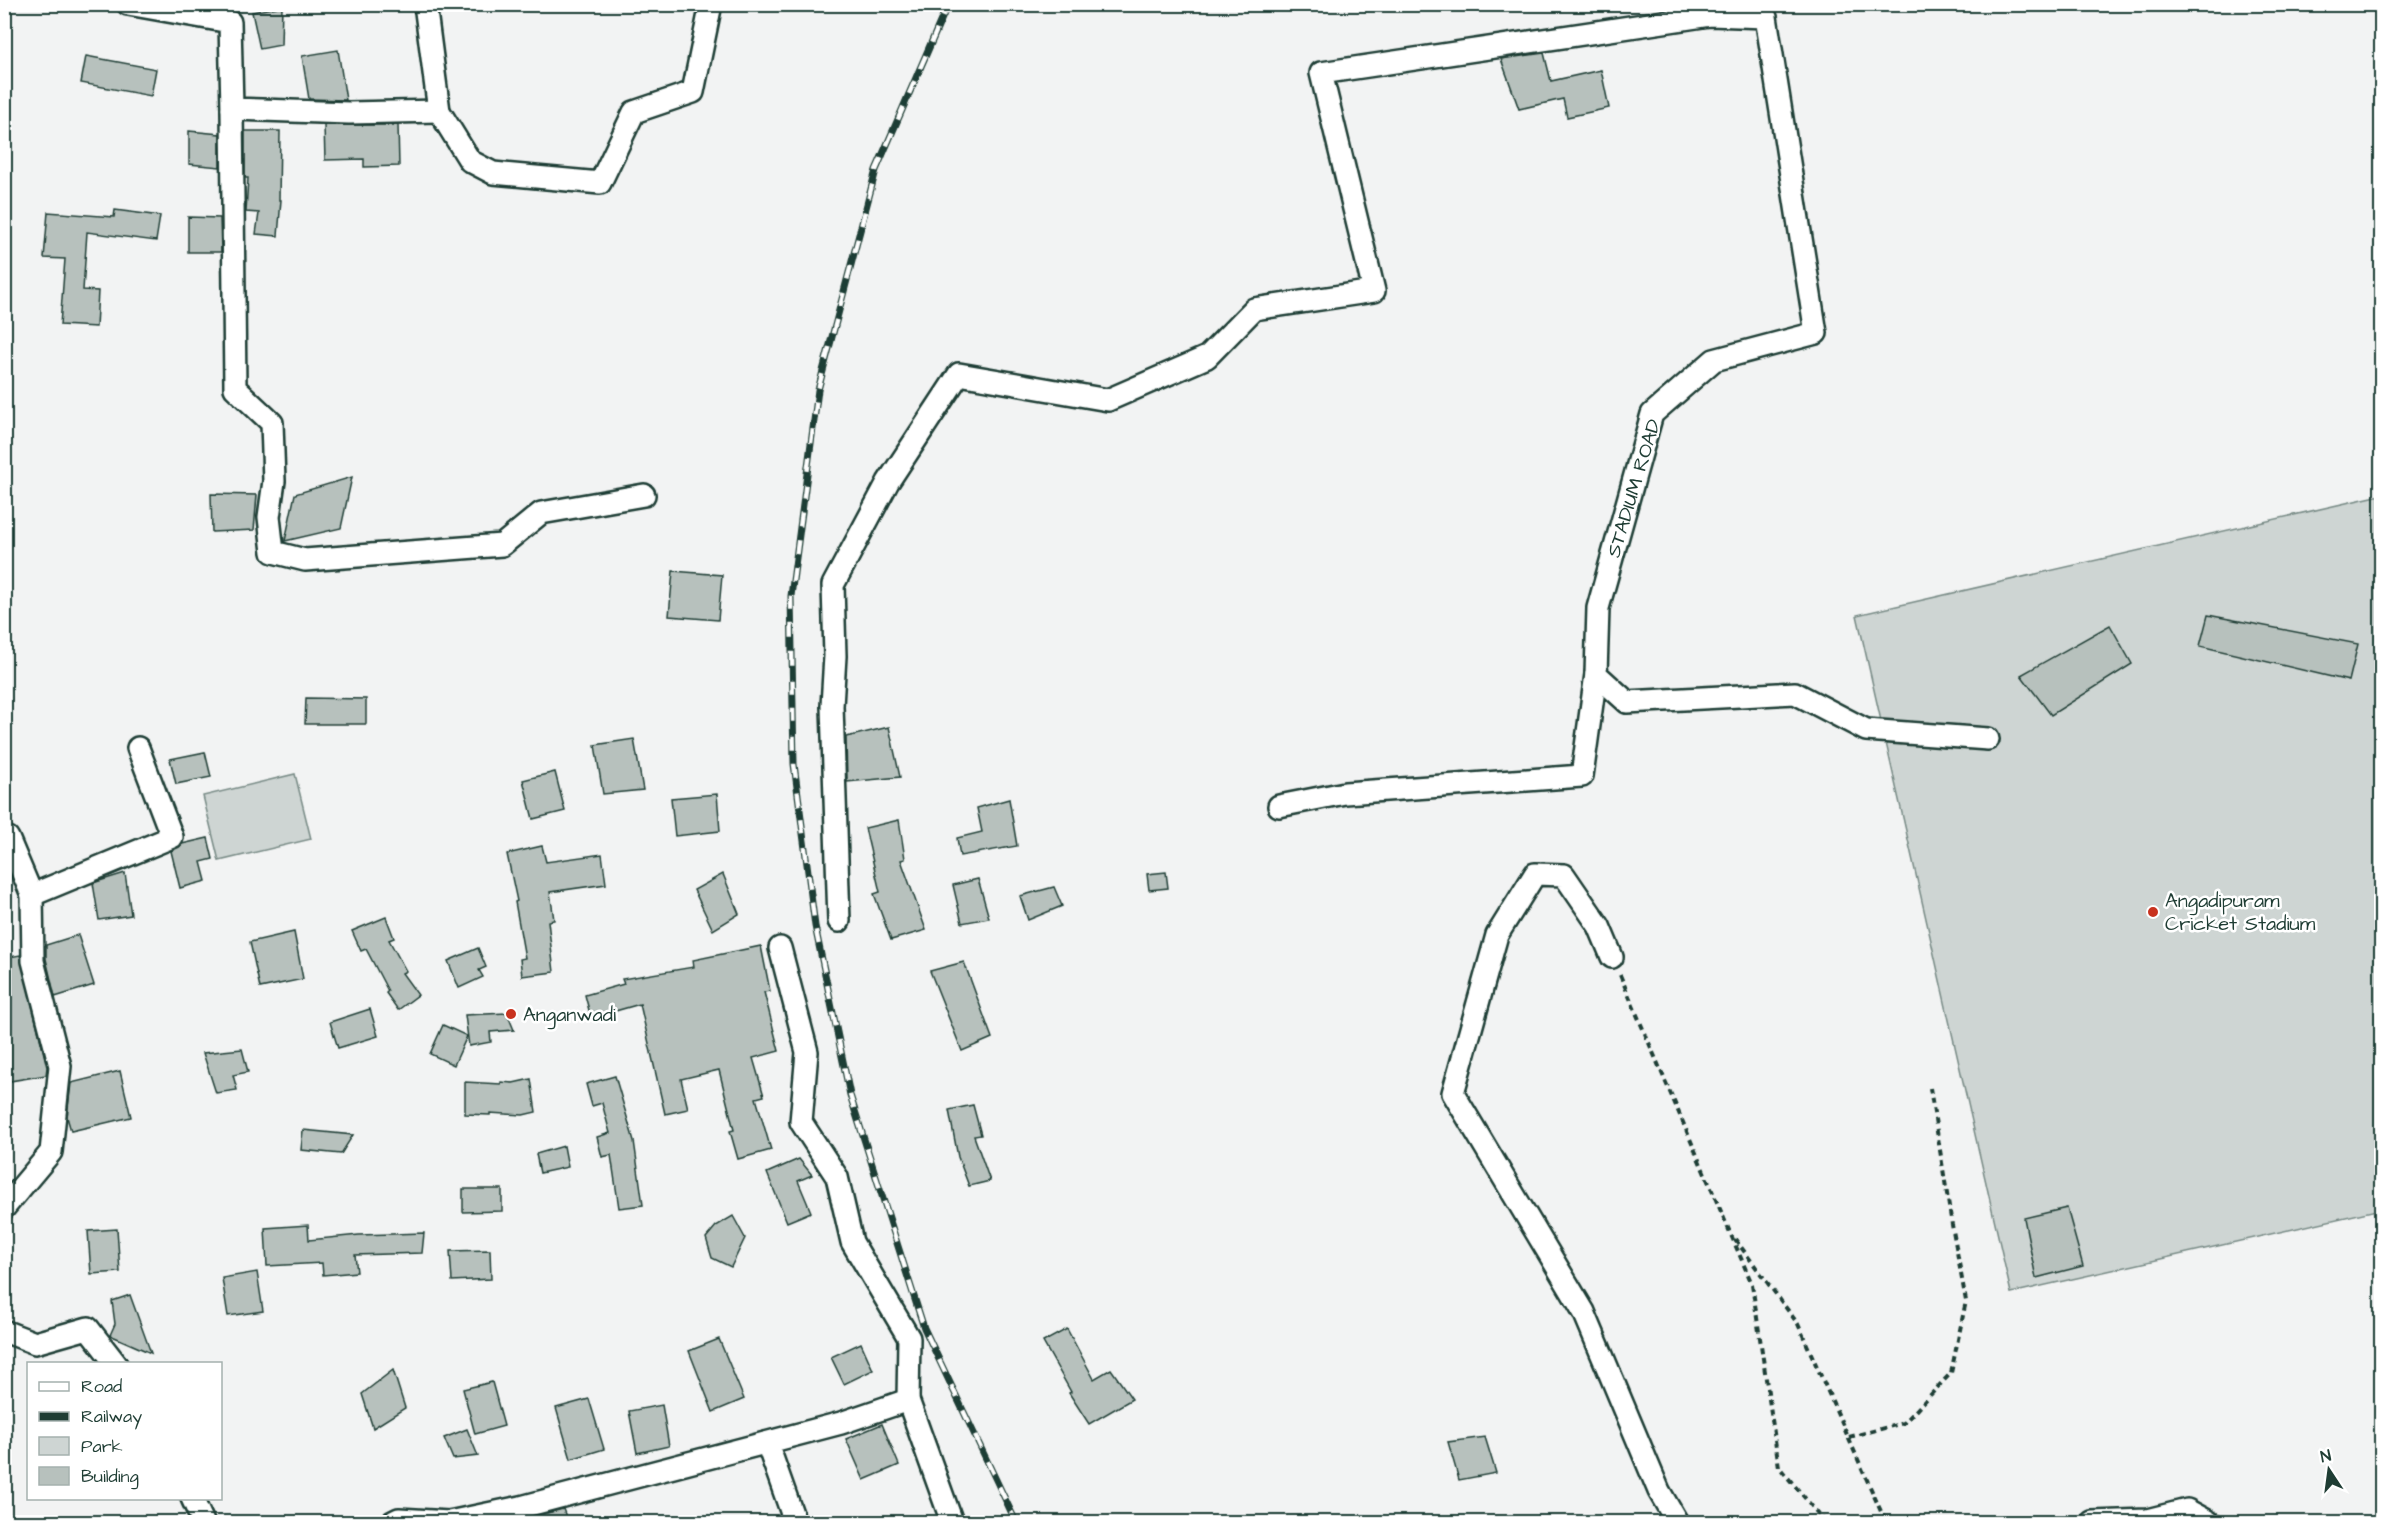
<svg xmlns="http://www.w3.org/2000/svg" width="2386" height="1527" font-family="'Architects Daughter',sans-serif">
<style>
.green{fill:#ced5d3;stroke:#768984;stroke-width:1.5}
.building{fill:#b7c1bd;stroke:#1f3d34;stroke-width:1.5}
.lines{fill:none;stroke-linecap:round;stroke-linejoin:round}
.minor-casing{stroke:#1f3d34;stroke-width:26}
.path{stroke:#1f3d34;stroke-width:4;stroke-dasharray:6 4.5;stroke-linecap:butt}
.minor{stroke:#fff;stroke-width:21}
.rail-casing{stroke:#1f3d34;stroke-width:7}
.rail{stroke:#fff;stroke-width:4.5;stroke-dasharray:14;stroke-linecap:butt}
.poi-dot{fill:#c8321e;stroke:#fff;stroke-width:2}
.labels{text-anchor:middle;stroke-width:5;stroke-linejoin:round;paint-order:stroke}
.street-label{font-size:20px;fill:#1f3d34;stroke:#fff}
.poi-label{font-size:20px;fill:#1f3d34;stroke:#fff;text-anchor:start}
</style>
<rect width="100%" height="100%" fill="#f2f3f3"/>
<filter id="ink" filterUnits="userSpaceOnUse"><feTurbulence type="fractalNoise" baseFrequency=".0167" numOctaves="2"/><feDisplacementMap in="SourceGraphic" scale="12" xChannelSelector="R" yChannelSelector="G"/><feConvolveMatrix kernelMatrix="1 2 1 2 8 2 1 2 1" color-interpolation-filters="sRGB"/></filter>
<g filter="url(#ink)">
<g class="green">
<polygon points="2381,495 2381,1209 2011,1293 1857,615"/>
<polygon points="295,774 311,839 219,861 203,796"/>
</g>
<g class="building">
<polygon points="282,6 281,45 260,49 252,12"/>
<polygon points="338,50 346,100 309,99 302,56"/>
<polygon points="1544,53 1551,81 1601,70 1609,108 1567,117 1563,99 1519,109 1501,59"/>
<polygon points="86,56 156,69 151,96 81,83"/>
<polygon points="324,125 398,125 399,166 364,167 364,159 325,160"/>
<polygon points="189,131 220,134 220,167 189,164"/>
<polygon points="245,131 280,131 279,200 281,200 278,236 256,234 259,213 246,212 248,178 245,178"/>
<polygon points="115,210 160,216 156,241 87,232 83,290 98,291 96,327 60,325 65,259 44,258 48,212 114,217"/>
<polygon points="188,217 220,218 221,252 188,252"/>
<polygon points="352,477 341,528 285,541 295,494"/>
<polygon points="211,494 257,495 254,530 212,532"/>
<polygon points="673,571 722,575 718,620 669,616"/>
<polygon points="2208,615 2358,644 2349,681 2200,646"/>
<polygon points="2110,625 2132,664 2051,715 2021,675"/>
<polygon points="306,698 366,699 366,724 305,724"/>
<polygon points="889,727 900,777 847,782 846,737"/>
<polygon points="634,739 643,790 603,794 595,745"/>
<polygon points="205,752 211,777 176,784 170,759"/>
<polygon points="555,772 565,811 533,819 523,780"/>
<polygon points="717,794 720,831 675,836 671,798"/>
<polygon points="1009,799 1017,846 960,856 957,838 982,832 977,808"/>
<polygon points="899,820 905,859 901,860 926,930 891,940 874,894 880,892 865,828"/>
<polygon points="208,838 213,859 201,862 206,881 180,888 171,851 182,844"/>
<polygon points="542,846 546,862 602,854 606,884 550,892 554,920 548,921 554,972 522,976 520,959 525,958 515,902 517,901 507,854"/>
<polygon points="1166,872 1168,888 1149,890 1147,874"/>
<polygon points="125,873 131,915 99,920 93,883"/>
<polygon points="723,874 739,914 713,930 694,890"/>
<polygon points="978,879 989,918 962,923 953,885"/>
<polygon points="1054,887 1062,906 1028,920 1020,896"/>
<polygon points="386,917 394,938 389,940 406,971 402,973 418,995 398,1010 386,993 388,991 366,949 361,951 352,931"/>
<polygon points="294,932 303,979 260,988 250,942"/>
<polygon points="78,935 94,985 55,997 46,959 46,945"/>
<polygon points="761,946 770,991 764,992 779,1051 753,1058 764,1096 756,1098 771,1150 738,1159 730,1131 734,1130 719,1070 681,1079 688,1109 665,1114 640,1004 591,1018 585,995 624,984 622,979 694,967 693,960"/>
<polygon points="478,948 486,967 479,970 483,977 459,988 448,961"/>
<polygon points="20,955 47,1067 46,1075 4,1082 4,958"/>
<polygon points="964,962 992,1038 962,1051 930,971"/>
<polygon points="370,1009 378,1036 338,1048 330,1022"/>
<polygon points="507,1013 514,1030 490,1032 491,1042 469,1046 465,1015"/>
<polygon points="443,1025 467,1036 454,1065 430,1054"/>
<polygon points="242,1049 248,1072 233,1075 237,1090 216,1093 203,1053"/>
<polygon points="120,1071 131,1117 71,1131 67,1117 71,1083"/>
<polygon points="615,1076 634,1141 643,1205 619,1208 611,1155 602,1157 597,1137 610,1133 602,1103 592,1106 586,1084"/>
<polygon points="531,1079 536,1112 523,1115 490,1113 490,1115 465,1114 465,1082 501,1084 501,1082 513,1083"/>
<polygon points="973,1105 981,1135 974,1136 990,1181 969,1186 958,1157 949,1110"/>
<polygon points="303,1130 353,1135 341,1154 301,1150"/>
<polygon points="564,1146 568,1167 540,1173 536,1154"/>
<polygon points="799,1159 812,1175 798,1181 811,1212 787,1222 767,1173"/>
<polygon points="463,1189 502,1189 502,1211 463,1212"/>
<polygon points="2067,1208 2083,1266 2036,1278 2024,1218"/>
<polygon points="733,1216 745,1238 731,1267 712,1258 706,1238 716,1226"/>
<polygon points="308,1225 309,1240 359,1235 424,1233 422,1253 355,1255 357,1272 323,1275 322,1263 267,1266 265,1228"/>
<polygon points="117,1229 120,1272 91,1274 88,1231"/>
<polygon points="490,1250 491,1279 452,1281 450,1251"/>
<polygon points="257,1272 263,1311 228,1316 222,1278"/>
<polygon points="130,1295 151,1353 110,1335 115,1324 112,1301"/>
<polygon points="1067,1329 1094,1379 1111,1369 1132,1399 1089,1424 1069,1393 1071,1392 1043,1342"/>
<polygon points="719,1339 744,1399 713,1412 689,1351"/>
<polygon points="861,1343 873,1370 844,1384 831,1357"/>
<polygon points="393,1370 405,1408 373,1428 362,1394"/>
<polygon points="492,1382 504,1426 475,1434 463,1389"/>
<polygon points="589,1399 604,1449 571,1459 556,1408"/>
<polygon points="662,1405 669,1446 637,1453 629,1411"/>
<polygon points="882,1424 899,1465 864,1480 846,1439"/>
<polygon points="467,1429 478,1456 453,1459 444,1438"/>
<polygon points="1485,1437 1496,1473 1459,1480 1448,1442"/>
<polygon points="563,1509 568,1522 512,1522"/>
</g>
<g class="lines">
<defs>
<g id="minor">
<polyline points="128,4 230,22 232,109 349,113 439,111"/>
<polyline points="425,4 439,111 470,161 493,173 600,183 634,112 693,92 711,4"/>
<polyline points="232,109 235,388 272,423 274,481 269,517 273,552 305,560 502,545 541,513 644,495"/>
<polyline points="1279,806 1345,793 1582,776 1596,674"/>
<polyline points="4,838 8,838 32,895 33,961 60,1066 51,1152 4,1208"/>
<polyline points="32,895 172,837 138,748"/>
<polyline points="839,921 832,706 835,656 833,585 888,482 959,374 1108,400 1207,357 1254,309 1374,291 1321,73 1710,15 1766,17 1816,333 1714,360 1652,414 1598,608 1596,674 1627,702 1795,693 1866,730 1988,739"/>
<polyline points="780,948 807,1052 801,1122 837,1177 852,1242 909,1338 908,1400 952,1522"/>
<polyline points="1612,957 1599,926 1564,875 1535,874 1497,935 1453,1093 1584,1312 1659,1491 1677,1522"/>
<polyline points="4,1331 35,1343 88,1328 116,1364"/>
<polyline points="767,1443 795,1522"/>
<polyline points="192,1498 203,1522"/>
<polyline points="393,1522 399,1519 449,1522 521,1507 841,1423 908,1400"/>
<polyline points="2092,1522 2147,1520 2187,1510 2209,1522"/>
</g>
</defs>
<use href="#minor" class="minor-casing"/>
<g class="path">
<polyline points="1620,975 1752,1284 1779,1467 1825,1522"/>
<polyline points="1735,1239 1798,1324 1883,1516 1889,1522"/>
<polyline points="1849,1437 1904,1423 1951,1373 1966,1301 1952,1225 1930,1088"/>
</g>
<use href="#minor" class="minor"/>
<defs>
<polyline id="rail" points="948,4 876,170 818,390 791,596 794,764 815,926 850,1095 924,1328 1016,1522"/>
</defs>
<use href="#rail" class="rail-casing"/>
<use href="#rail" class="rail"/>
</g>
</g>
<g class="poi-dot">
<circle cx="2153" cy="912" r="6"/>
<circle cx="511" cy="1014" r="6"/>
</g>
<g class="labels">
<g class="street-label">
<text transform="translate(1633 488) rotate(-73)" y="7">STADIUM ROAD</text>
</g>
<g class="poi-label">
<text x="2165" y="907">Angadipuram<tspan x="2165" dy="23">Cricket Stadium</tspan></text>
<text x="523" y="1021">Anganwadi</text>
</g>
</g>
<rect width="2386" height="1527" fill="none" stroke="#fff" stroke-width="24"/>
<rect x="12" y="12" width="2362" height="1503" fill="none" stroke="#1f3d34" stroke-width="2" filter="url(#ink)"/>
<rect x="27" y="1362" width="195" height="138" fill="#ffffff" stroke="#a5b1ae" stroke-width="1.5"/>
<rect x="39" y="1382" width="30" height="9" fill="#ffffff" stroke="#a5b1ae" stroke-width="1.5"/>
<text x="81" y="1392" font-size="18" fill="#1f3d34">Road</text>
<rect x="39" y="1412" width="30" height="9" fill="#1f3d34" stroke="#a5b1ae" stroke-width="1.5"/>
<text x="81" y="1422" font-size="18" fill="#1f3d34">Railway</text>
<rect x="39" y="1437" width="30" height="18" fill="#ced5d3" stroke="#a5b1ae" stroke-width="1.5"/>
<text x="81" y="1452" font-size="18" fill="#1f3d34">Park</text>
<rect x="39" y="1467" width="30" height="18" fill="#b7c1bd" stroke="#a5b1ae" stroke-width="1.5"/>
<text x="81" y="1482" font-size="18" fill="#1f3d34">Building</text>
<g transform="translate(2329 1470) rotate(347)" stroke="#ffffff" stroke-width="4.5" paint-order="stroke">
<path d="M0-4.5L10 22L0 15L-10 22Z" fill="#1f3d34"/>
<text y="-9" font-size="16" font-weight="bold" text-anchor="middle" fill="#1f3d34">N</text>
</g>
</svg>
